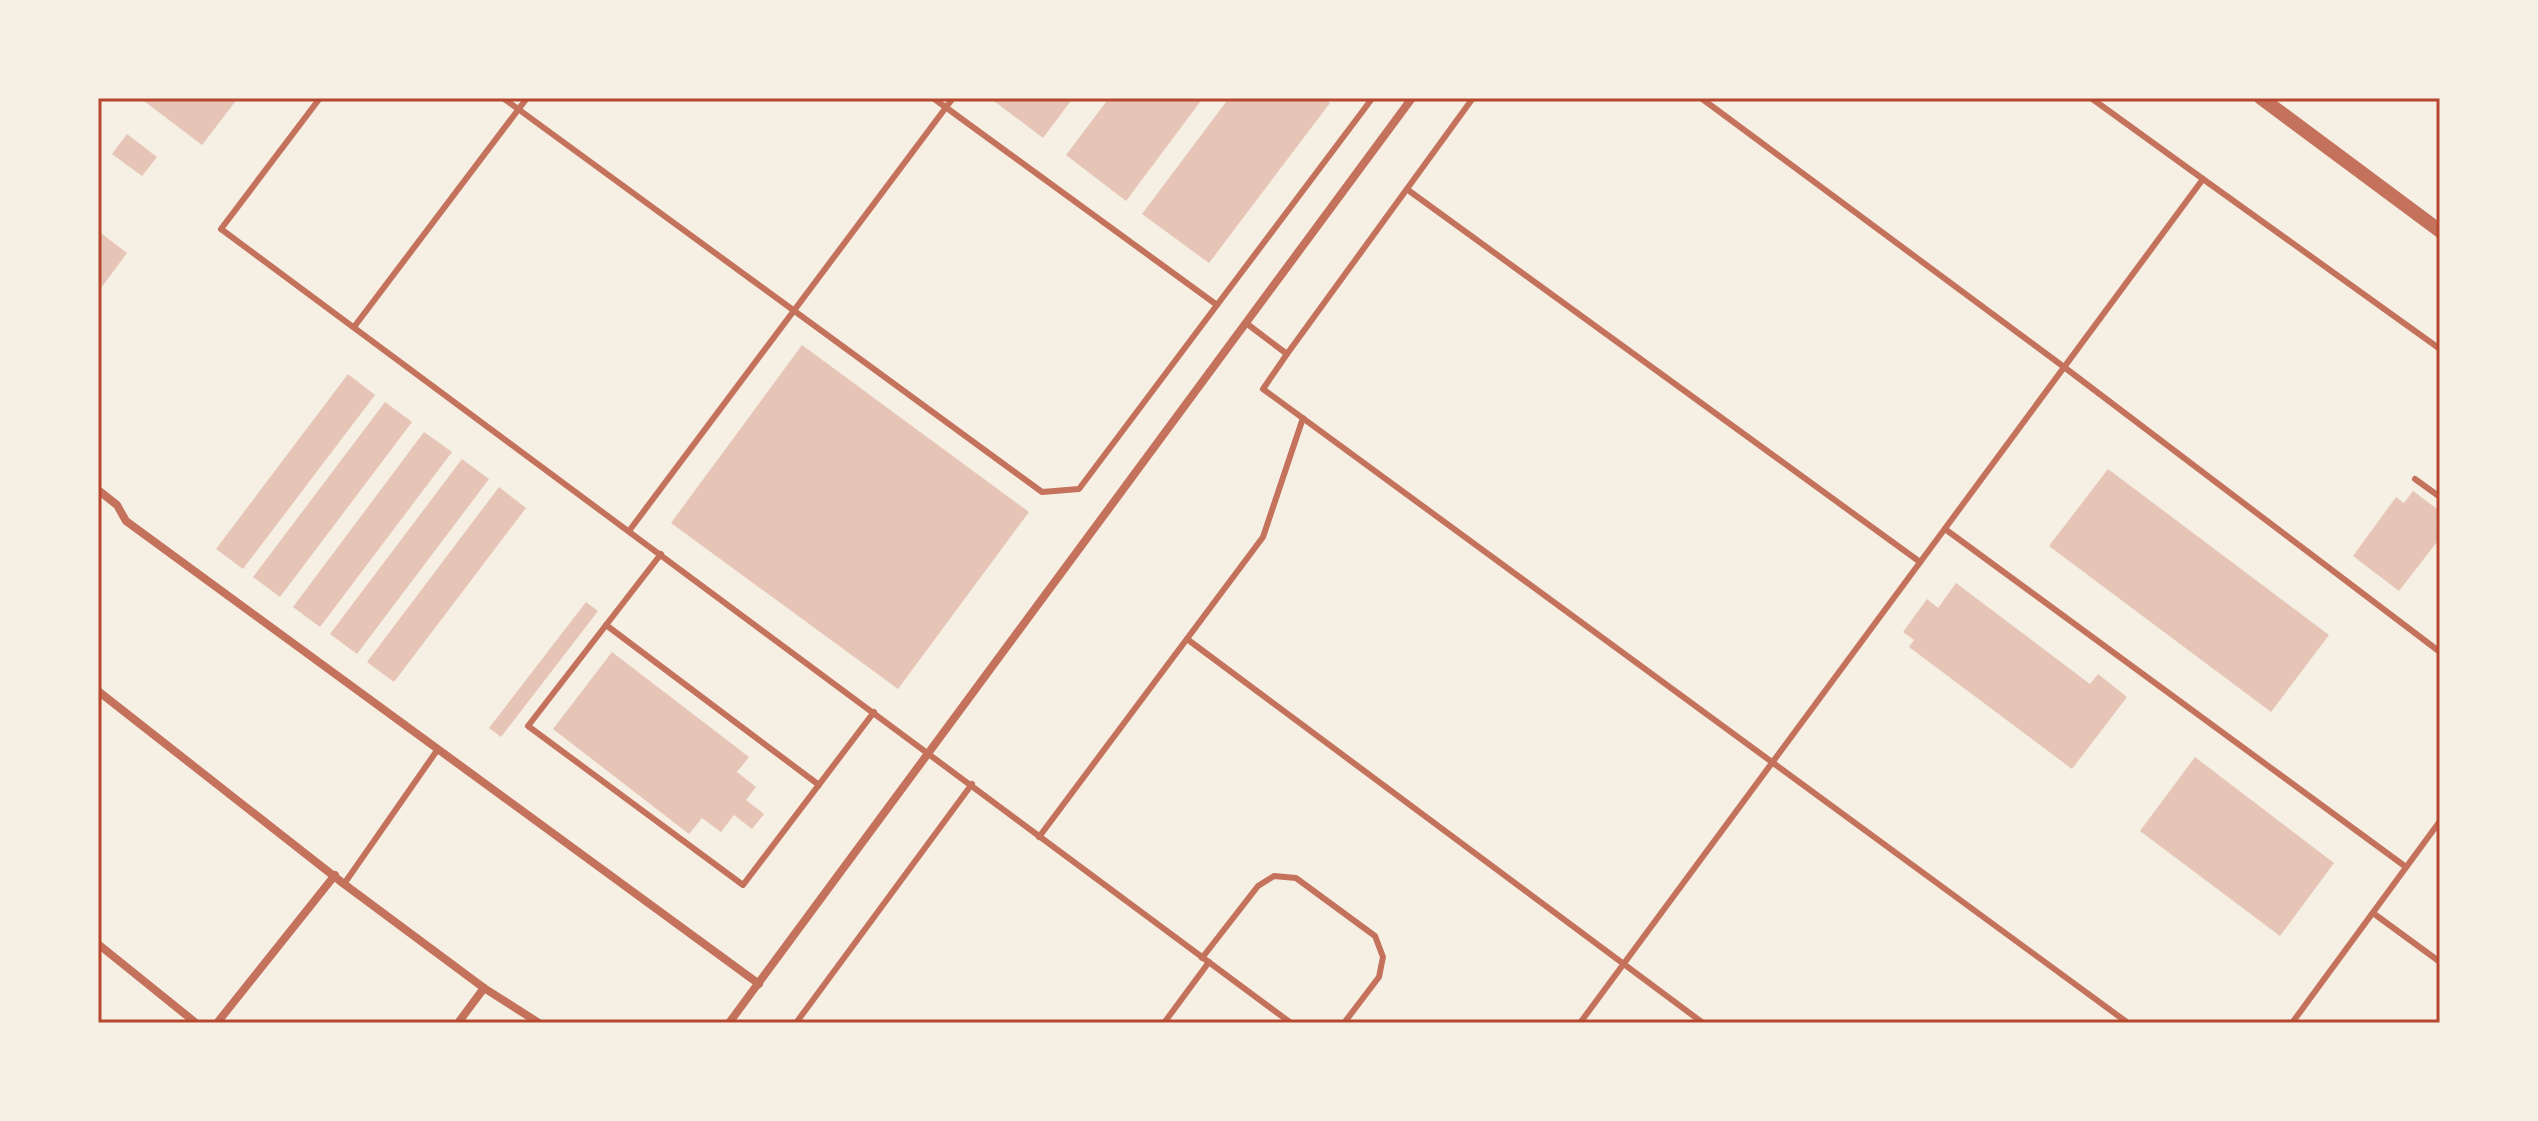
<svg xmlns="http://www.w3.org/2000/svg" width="2538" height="1121" font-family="Barlow,sans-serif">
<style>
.building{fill:#e6c5b7}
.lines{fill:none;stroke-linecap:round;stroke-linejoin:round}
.service{stroke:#c5725c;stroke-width:6}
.minor{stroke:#c5725c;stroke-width:8}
.tertiary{stroke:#c5725c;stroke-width:14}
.neatline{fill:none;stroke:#b5482f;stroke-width:3}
</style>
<rect width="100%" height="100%" fill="#f6efe4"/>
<g class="building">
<polygon points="140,98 238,98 202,145"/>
<polygon points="990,98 1073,98 1043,138"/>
<polygon points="1109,98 1203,98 1126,201 1066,155"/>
<polygon points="1229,98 1323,98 1330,103 1209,263 1142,214"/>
<polygon points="127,134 157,157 142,176 112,154"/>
<polygon points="98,231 127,253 98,292"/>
<polygon points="802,345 1029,512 898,689 671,523"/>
<polygon points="348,374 375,395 243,569 216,549"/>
<polygon points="385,402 412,422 280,597 253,577"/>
<polygon points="424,432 452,452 320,627 293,607"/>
<polygon points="462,459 489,479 357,654 330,634"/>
<polygon points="2108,469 2329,635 2271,712 2049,546"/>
<polygon points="499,487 526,508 394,682 367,662"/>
<polygon points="2413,491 2440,511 2440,522 2436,527 2440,530 2440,538 2399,591 2353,556 2396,497 2404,503"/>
<polygon points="1956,583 2090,684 2098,674 2127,697 2072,769 1909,647 1914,640 1903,632 1927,599 1938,608"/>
<polygon points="586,602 598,611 501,737 489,728"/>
<polygon points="612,652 749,757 737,772 756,787 746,800 764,814 752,829 734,815 721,832 702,818 689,834 553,729"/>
<polygon points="2195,757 2334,863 2280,936 2140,831"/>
</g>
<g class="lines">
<g class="service">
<polyline points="320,98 221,229 1291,1023"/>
<polyline points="503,98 1042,492 1079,489 1217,305 933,98"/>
<polyline points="1701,98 2064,367 2440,652"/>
<polyline points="2203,179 2440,349"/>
<polyline points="1408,190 1920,562"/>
<polyline points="1217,305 1371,100 1368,98"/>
<polyline points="1246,323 1287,354 1473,98"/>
<polyline points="354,327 527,98"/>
<polyline points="1287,354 1263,389 2128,1023"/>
<polyline points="2415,479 2440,497"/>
<polyline points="1945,529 2406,867"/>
<polyline points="629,531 953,98"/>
<polyline points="661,554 528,726 743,885 874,712"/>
<polyline points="606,625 819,785"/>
<polyline points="1187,639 1703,1023"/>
<polyline points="1039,837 1263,537 1303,418"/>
<polyline points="344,884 438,749"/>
<polyline points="2373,913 2440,962"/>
<polyline points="1202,958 1258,886 1274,876 1296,878 1375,936 1383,957 1379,977 1344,1023"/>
<polyline points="796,1023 972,784"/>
<polyline points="1164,1023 1209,962"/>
<polyline points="1580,1023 2203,179 2091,98"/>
<polyline points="2292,1023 2440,821"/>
</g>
<g class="minor">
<polyline points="98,490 117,505 126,521 759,984"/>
<polyline points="98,691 344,884 484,988"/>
<polyline points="98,944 196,1023"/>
<polyline points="217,1023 335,875"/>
<polyline points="458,1023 484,988 539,1023"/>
<polyline points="729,1023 1412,98"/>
</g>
<polyline class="tertiary" points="2261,98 2440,231"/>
</g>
<rect width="2538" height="1121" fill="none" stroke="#f6efe4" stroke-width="200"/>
<rect x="100" y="100" width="2338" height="921" class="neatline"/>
</svg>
